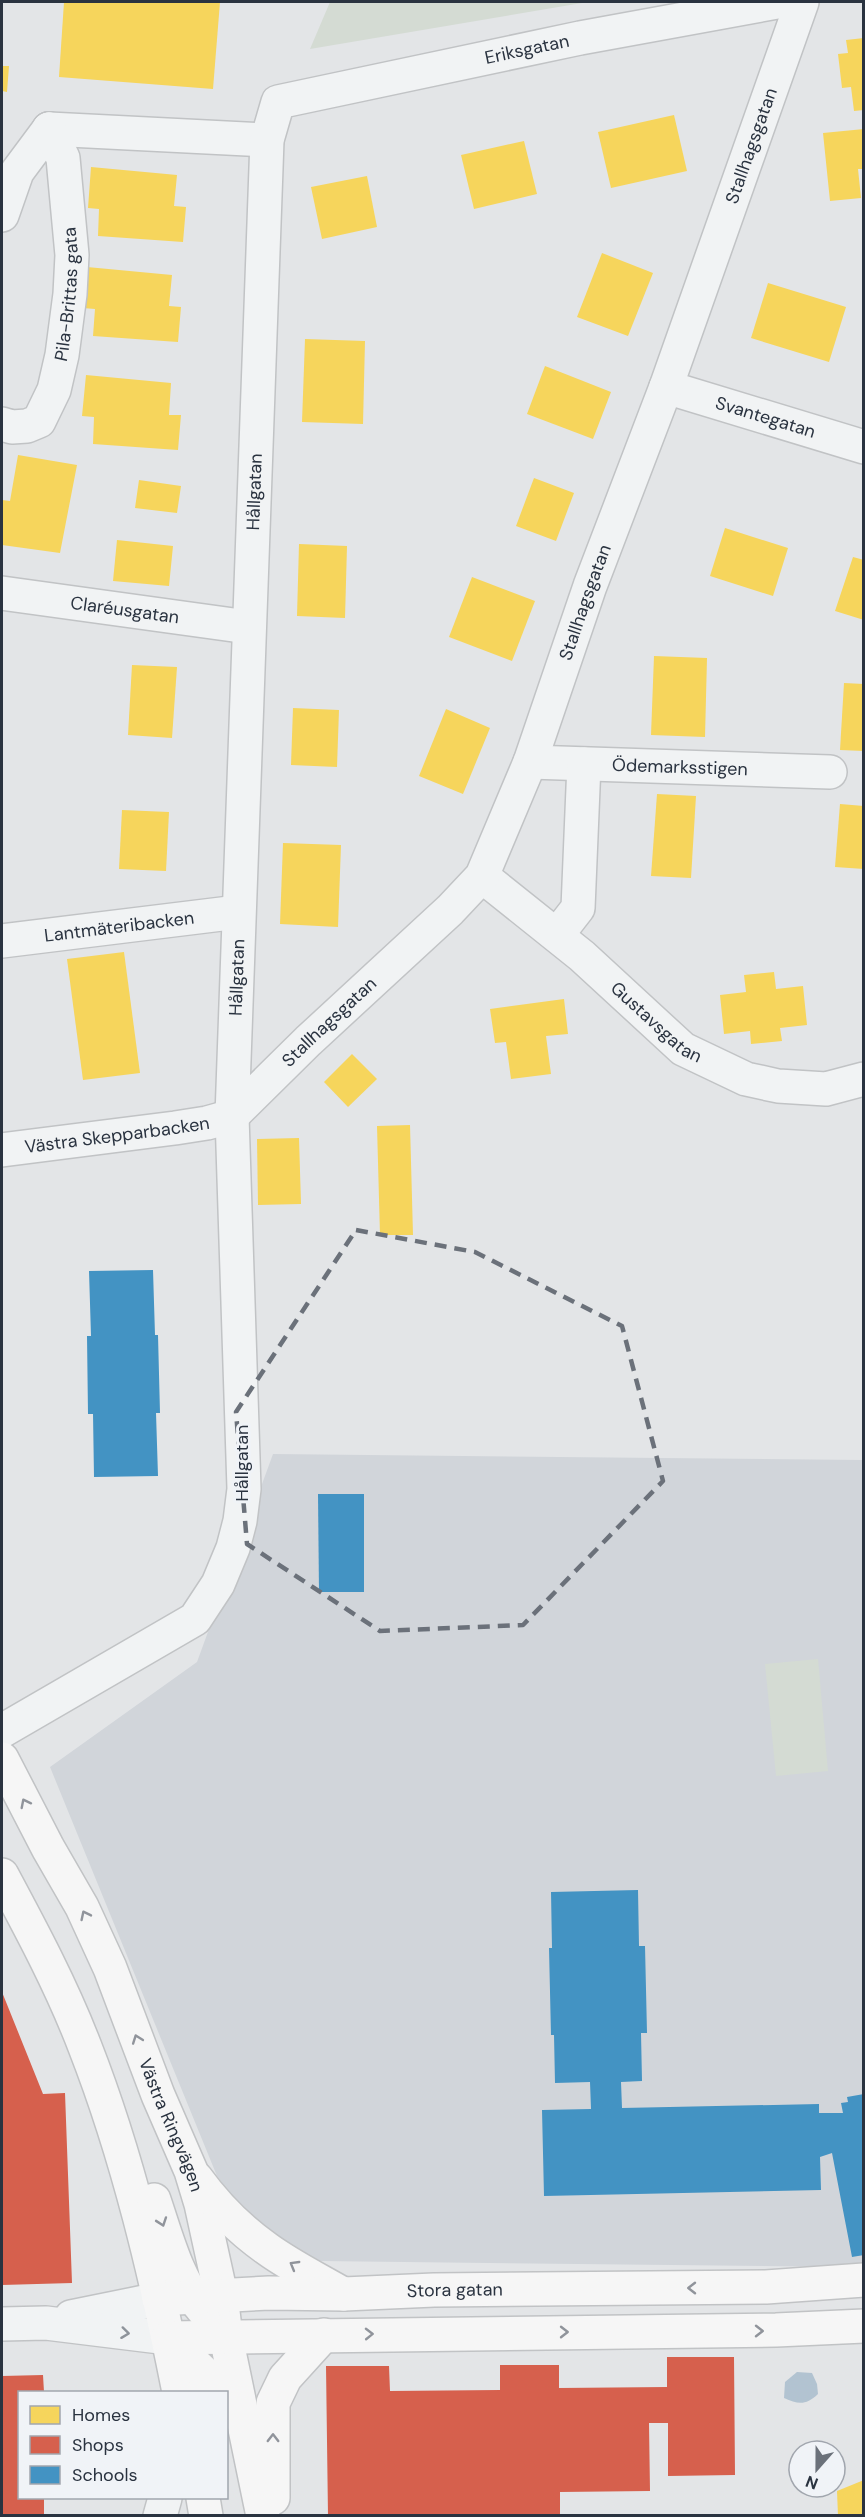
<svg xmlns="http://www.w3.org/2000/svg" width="865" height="2517" font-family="'DM Sans',sans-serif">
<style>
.built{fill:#d1d5da}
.green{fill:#d4dbd3}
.water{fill:#b2c3d1}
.homes{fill:#f6d55c}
.shops{fill:#d6604d}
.schools{fill:#4393c3}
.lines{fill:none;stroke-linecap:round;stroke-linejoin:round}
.minor-casing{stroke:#c1c3c5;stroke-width:36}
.secondary-casing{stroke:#c1c3c5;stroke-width:36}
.minor{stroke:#f1f3f4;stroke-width:33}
.secondary{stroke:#f6f6f6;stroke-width:33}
.oneway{stroke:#90949b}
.oneway2{stroke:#8e939a}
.marked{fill:none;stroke:#6b717a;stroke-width:4.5;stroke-dasharray:12 8;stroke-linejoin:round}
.labels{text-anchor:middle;stroke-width:6;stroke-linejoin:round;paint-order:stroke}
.street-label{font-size:18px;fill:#2a3340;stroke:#f0f3f7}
</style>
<rect width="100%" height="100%" fill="#e3e5e7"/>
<polygon class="built" points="273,1454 863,1460 863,2265 852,2267 319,2261 276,2245 255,2227 217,2176 50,1767 197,1662"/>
<g class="green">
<polygon points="330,2 588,2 310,49"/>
<polygon points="818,1659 828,1771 776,1776 765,1664"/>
</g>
<path class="water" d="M797 2372 812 2373 817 2384 818 2394C806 2405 799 2405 784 2398L785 2382Z"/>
<g class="homes">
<polygon points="64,2 220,2 213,89 59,77"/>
<polygon points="864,38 864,110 854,111 851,87 842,88 838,54 848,53 846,40"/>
<polygon points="2,66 9,66 7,92 2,91"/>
<polygon points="674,115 687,171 611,188 598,132"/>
<polygon points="864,129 864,169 858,169 861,198 830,201 823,133"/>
<polygon points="524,141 537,194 474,209 461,155"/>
<polygon points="91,167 177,175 174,206 186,207 183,242 98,236 99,209 88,208"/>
<polygon points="367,176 377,227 322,239 311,187"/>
<polygon points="602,253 653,273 628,336 577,317"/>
<polygon points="87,267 172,275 169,306 181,307 178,342 93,336 95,309 83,308"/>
<polygon points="768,283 846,307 829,362 751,338"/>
<polygon points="305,339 365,341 363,424 302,422"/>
<polygon points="545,366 611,392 593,439 527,414"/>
<polygon points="86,375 171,383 169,415 181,415 178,450 93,444 94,417 82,416"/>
<polygon points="18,455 77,465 60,553 2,545 2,500 10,501"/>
<polygon points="534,478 574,493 556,541 516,526"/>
<polygon points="139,480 181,486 177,513 135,508"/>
<polygon points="725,528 788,548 773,596 710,576"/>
<polygon points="117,540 173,546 169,586 113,581"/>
<polygon points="299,544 347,546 345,618 297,616"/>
<polygon points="853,557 864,560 864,620 835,611"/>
<polygon points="472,577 535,601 512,661 449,637"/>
<polygon points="654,656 707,658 705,737 651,735"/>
<polygon points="132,665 177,667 172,738 128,735"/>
<polygon points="844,683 864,684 864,751 840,750"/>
<polygon points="293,708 339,710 337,767 291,765"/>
<polygon points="446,709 490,728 463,794 419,776"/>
<polygon points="657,794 696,796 691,878 651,876"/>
<polygon points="840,804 864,806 864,869 835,867"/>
<polygon points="122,810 169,812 166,871 119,869"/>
<polygon points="283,843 341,845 338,927 280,924"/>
<polygon points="124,952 140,1073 83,1080 67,959"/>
<polygon points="774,972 776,989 803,986 807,1025 780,1028 782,1041 751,1044 750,1031 724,1034 720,995 746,992 744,975"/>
<polygon points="564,999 568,1034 546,1036 551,1074 511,1079 506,1042 495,1043 490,1009"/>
<polygon points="352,1054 377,1079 348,1107 324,1082"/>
<polygon points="410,1125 413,1235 380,1235 377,1126"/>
<polygon points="299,1138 301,1204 258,1205 257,1139"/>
<polygon points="864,2480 864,2516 838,2516 837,2491"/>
</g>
<g class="shops">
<polygon points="2,1992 43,2094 65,2093 72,2283 2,2285"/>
<polygon points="667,2357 734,2357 735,2475 668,2476 668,2423 649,2423 650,2491 560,2492 560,2516 328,2516 326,2366 389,2366 390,2391 500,2390 500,2365 559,2365 559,2388 667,2387"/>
<polygon points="43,2375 44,2392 20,2392 20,2498 44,2498 44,2516 2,2516 2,2376"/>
</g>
<g class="schools">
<polygon points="153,1270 155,1335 158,1335 160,1413 156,1413 158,1476 94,1477 93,1414 88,1414 87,1336 91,1336 89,1271"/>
<polygon points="318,1494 364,1494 364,1592 319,1592"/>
<polygon points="638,1890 639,1946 645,1946 647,2033 641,2033 642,2081 621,2082 622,2108 819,2104 819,2113 843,2113 841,2103 848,2102 847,2097 864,2094 864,2255 852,2257 832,2153 820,2157 821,2190 544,2196 542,2110 591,2109 590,2082 555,2083 554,2035 551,2035 549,1948 552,1948 551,1892"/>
</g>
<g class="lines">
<defs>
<g id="minor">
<polyline points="49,129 267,140"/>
<polyline points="2,215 17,172 49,129"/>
<path id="s1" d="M666 387 864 447"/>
<path id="s2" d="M2 424 12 427 27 426 39 421 54 390 62 355 70 294 72 255 63 158 49 129"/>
<path id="s3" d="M2 593 248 627"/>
<path id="s4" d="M530 762 830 772"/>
<path id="s5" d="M482 876 582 956 683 1049 746 1079 778 1086 826 1089 864 1079"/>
<polyline points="557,935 578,908 584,764"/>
<path id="s6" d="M2 941 238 912"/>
<path id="s7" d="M2 1150 175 1128 207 1123 232 1116 308 1041 450 910 482 876 530 762 590 586 666 387 802 2"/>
<path id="s8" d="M2 1731 195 1619 218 1584 233 1548 240 1521 244 1489 232 1116 267 140 278 102 580 38 777 2"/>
<polyline points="71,2317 159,2299"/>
<polyline points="2,2324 46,2323 168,2338"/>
<polyline points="160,2516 165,2498"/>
</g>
<g id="secondary">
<path id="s9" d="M2 1759 48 1848 82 1907 110 1968 158 2095 191 2171 201 2204 221 2295 226 2337 263 2516"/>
<path d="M2 1875C32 1931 62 1987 85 2047 128 2157 156 2276 179 2392"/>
<path d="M196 2178C215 2204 239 2229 266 2248 289 2265 317 2279 343 2294"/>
<path d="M154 2200C167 2238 177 2280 204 2311"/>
<path id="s10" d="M159 2299 269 2293 344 2294 434 2290 766 2287 864 2280"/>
<polyline points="168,2338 776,2330 864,2326"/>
<polyline points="168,2338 204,2373 211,2392"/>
<polyline points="203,2498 206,2516"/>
<polyline points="273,2498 273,2403 285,2378 324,2335"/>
</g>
</defs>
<use href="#minor" class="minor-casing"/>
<use href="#secondary" class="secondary-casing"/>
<use href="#minor" class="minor"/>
<use href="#secondary" class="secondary"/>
</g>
<defs><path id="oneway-chevron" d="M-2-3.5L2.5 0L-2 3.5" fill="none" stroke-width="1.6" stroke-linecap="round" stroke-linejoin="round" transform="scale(1.5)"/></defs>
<g class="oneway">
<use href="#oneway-chevron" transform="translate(25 1803) rotate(-117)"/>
<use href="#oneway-chevron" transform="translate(85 1915) rotate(-116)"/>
<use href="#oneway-chevron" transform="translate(137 2039) rotate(-110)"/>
<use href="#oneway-chevron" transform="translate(162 2222) rotate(71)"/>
<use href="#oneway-chevron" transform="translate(294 2265) rotate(-150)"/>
<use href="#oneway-chevron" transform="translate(692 2288) rotate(180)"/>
<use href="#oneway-chevron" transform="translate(759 2331)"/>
<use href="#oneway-chevron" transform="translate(564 2332)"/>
<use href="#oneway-chevron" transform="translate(369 2334) rotate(-1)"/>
<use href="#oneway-chevron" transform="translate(273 2438) rotate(-90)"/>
</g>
<use class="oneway2" href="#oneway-chevron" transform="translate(125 2333) rotate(7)"/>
<path class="marked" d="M356 1230 475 1252 622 1326 663 1481 523 1625 380 1631 247 1544 236 1412Z"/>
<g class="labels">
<g class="street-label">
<text dy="6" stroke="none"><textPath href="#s8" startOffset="2008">Eriksgatan</textPath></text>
<text dy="6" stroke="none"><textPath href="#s7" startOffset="1358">Stallhagsgatan</textPath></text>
<text dy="6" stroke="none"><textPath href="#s2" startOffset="170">Pila-Brittas gata</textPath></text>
<text dy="6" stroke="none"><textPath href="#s1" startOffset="104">Svantegatan</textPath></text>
<text dy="6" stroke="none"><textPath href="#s8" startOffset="1362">Hållgatan</textPath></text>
<text dy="6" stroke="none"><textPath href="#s7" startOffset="872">Stallhagsgatan</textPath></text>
<text dy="6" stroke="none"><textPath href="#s3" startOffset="124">Claréusgatan</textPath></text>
<text dy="6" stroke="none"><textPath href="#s4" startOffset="150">Ödemarksstigen</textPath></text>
<text dy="6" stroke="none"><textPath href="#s6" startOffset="118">Lantmäteribacken</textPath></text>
<text dy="6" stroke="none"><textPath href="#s8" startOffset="876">Hållgatan</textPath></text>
<text dy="6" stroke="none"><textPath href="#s5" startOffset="228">Gustavsgatan</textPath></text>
<text dy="6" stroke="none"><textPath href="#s7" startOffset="368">Stallhagsgatan</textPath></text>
<text dy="6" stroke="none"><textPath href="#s7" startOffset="116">Västra Skepparbacken</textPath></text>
<text transform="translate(242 1463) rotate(-90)" y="6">Hållgatan</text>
<text dy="6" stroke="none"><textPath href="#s9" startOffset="404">Västra Ringvägen</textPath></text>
<text dy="6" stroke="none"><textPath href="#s10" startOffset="296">Stora gatan</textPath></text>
</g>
</g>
<rect width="865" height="2517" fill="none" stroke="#2a3340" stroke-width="6"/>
<rect x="18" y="2391" width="210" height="108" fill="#f0f3f7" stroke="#a1a6ae" stroke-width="1.5"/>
<rect x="30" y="2406" width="30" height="18" fill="#f6d55c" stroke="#a1a6ae" stroke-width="1.5"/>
<text x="72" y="2421" font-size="18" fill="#2a3340">Homes</text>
<rect x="30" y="2436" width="30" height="18" fill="#d6604d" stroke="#a1a6ae" stroke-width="1.5"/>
<text x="72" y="2451" font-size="18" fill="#2a3340">Shops</text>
<rect x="30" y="2466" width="30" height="18" fill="#4393c3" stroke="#a1a6ae" stroke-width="1.5"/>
<text x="72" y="2481" font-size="18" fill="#2a3340">Schools</text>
<g transform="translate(817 2469) rotate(201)"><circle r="28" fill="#f0f3f7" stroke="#a1a6ae" stroke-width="1.5"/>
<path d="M0-4.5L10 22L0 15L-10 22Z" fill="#6b717a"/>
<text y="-9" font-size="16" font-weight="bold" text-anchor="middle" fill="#2a3340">N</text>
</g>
</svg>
